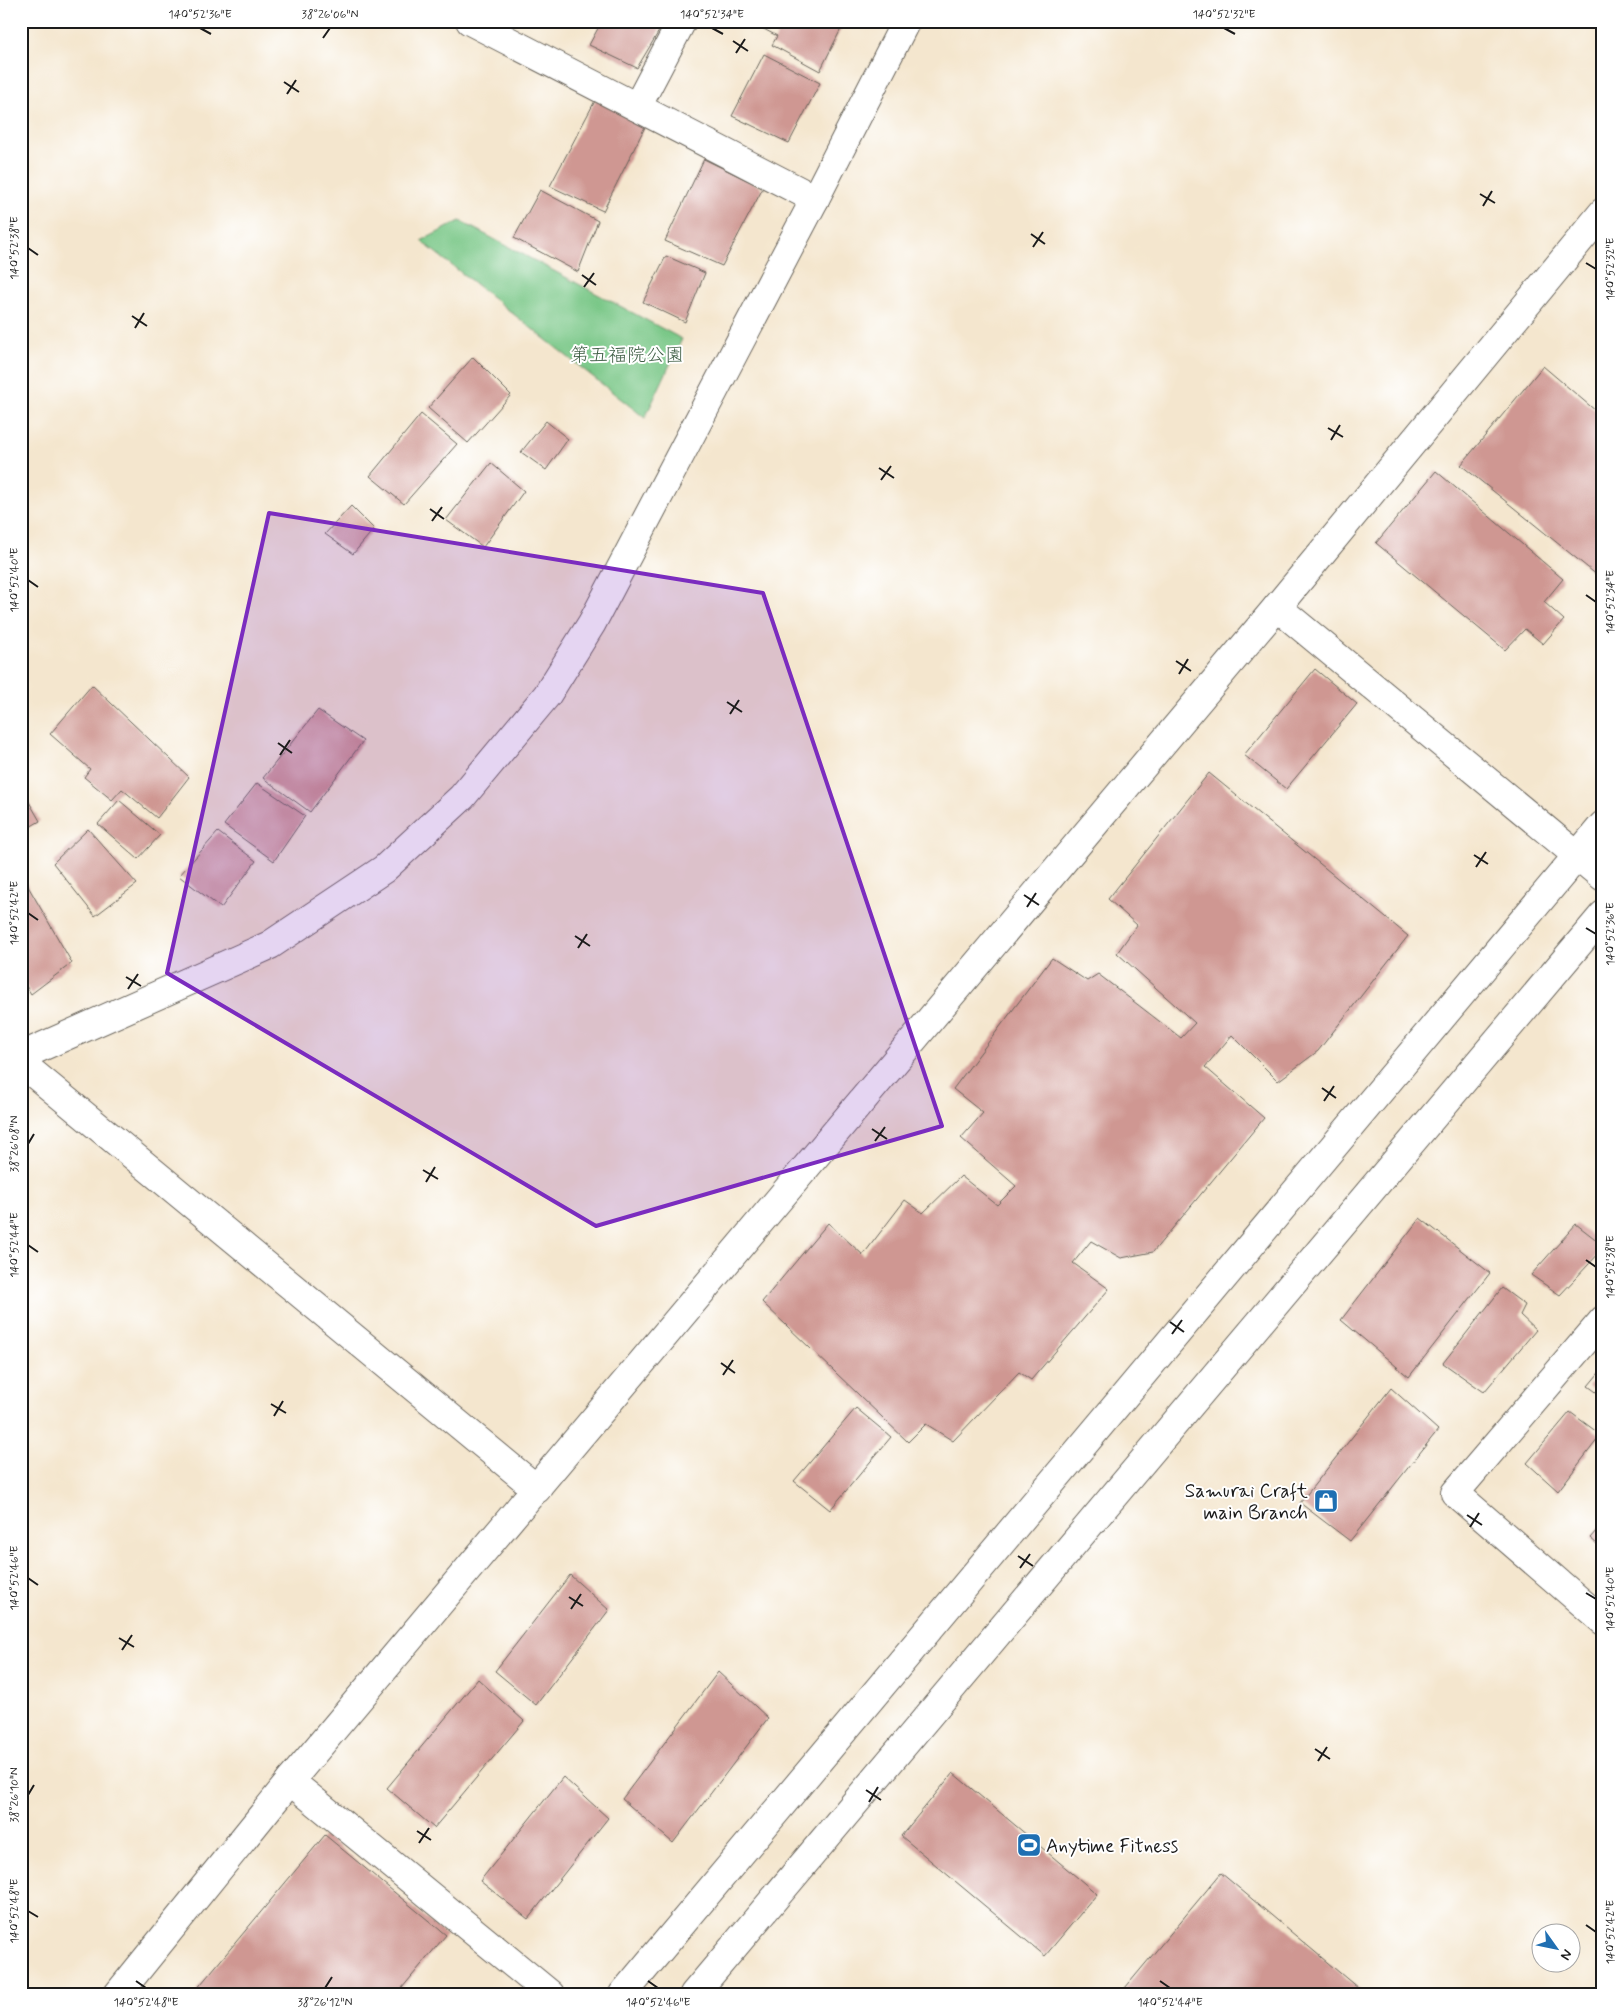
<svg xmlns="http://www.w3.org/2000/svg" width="1624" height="2015" font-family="Mynerve,'Klee One',sans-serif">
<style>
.green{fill:#79c787;stroke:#4a7252}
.building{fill:#cf9792}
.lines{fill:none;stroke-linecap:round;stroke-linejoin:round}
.minor-casing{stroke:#68635a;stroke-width:30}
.minor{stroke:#fff;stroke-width:28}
.marked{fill:#7b2cbf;fill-opacity:0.2;stroke:#7b2cbf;stroke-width:4;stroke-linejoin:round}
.ticks{fill:none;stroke:#1c1c1c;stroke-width:2}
.labels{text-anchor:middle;stroke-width:4;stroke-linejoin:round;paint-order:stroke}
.park-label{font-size:19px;fill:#416047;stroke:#fff}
.poi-label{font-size:19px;fill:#1c1c1c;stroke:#fff;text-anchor:end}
.neatline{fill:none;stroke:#1c1c1c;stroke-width:2}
.ticks-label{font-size:12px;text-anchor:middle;fill:#1c1c1c}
</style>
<rect width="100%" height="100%" fill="#fff"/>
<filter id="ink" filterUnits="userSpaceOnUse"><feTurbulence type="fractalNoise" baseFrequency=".02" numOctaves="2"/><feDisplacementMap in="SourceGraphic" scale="10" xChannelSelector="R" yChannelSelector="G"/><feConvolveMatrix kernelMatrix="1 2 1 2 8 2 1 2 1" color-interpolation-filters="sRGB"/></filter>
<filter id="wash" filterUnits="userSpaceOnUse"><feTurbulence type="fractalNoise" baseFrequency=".0096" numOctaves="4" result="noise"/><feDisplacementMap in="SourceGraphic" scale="20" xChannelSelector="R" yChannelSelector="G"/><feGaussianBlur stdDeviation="1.12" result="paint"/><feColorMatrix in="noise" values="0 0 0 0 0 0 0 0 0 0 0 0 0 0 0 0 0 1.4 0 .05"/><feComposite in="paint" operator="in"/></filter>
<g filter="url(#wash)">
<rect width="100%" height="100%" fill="#f4e6ce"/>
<polygon class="green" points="460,221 682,339 645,418 421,241"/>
<g id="blocks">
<g class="building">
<polygon points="602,21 665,21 637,68 589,45"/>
<polygon points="763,21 845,21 820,71 772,45 777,36 760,27"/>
<polygon points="764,54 820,83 789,143 732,116"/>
<polygon points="596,99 645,127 603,211 550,186"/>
<polygon points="704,159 763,188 722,266 665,241"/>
<polygon points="540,190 598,221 578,272 514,238"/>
<polygon points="666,256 705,273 685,322 643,302"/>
<polygon points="473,357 511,395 468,443 428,408"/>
<polygon points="1543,366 1603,417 1603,580 1461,465"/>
<polygon points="421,414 457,444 404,504 370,476"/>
<polygon points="546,421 568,439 546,470 521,452"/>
<polygon points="491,463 524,491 483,547 446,520"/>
<polygon points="1436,471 1563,579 1544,602 1564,620 1543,644 1525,629 1505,650 1376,543"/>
<polygon points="351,506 374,529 353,554 325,534"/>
<polygon points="1315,669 1357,704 1286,789 1244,755"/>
<polygon points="92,685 189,777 157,818 122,789 112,800 84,777 90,769 50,734"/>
<polygon points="318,710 363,741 310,812 263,778"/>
<polygon points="1209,773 1408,936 1318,1051 1278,1081 1232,1035 1205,1067 1264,1118 1153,1252 1121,1258 1091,1241 1073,1263 1109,1289 1031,1380 1019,1372 953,1441 926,1424 908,1442 762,1302 828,1223 863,1255 905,1200 923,1213 961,1176 997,1205 1016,1186 961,1138 983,1113 953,1089 1052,958 1087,981 1098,974 1181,1038 1195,1023 1117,953 1137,925 1108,899"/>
<polygon points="257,783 305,816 274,861 224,825"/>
<polygon points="21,788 40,821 21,832"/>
<polygon points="119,800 160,835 138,859 98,824"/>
<polygon points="88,829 137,884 95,916 53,863"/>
<polygon points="218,832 256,861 221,908 179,876"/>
<polygon points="21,874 72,963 31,994 21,978"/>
<polygon points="1420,1218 1490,1273 1409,1377 1341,1320"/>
<polygon points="1576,1224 1603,1245 1603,1249 1560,1295 1531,1275"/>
<polygon points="1502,1288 1525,1305 1520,1315 1536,1330 1484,1392 1443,1363"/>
<polygon points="1603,1368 1603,1397 1588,1386"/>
<polygon points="1391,1388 1438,1430 1350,1541 1300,1503"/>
<polygon points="856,1408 891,1437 830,1510 794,1481"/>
<polygon points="1570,1412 1601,1435 1558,1491 1527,1463"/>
<polygon points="1603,1523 1603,1549 1590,1538"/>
<polygon points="570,1575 609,1610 536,1705 495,1671"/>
<polygon points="718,1672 768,1718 673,1843 622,1799"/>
<polygon points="478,1679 524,1721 434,1828 387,1788"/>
<polygon points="953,1773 1097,1894 1045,1956 901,1836"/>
<polygon points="563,1777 608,1818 528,1919 480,1881"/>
<polygon points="325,1835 446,1935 397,1994 200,1994 196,1990"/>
<polygon points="1221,1873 1365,1994 1120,1994"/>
</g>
</g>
</g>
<g filter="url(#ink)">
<use href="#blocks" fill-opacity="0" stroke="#68635a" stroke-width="1"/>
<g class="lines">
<defs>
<g id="minor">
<polyline points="470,21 815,199"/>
<polyline points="637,107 682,21"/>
<polyline points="1277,607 1603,877"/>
<polyline points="21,1056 270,945 384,869 462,797 547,695 592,623 815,199 906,21"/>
<polyline points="21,1063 537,1489"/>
<polyline points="1603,1320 1455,1493 1603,1621"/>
<polyline points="290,1781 550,1994"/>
<polyline points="118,1994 290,1781 1277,607 1603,212"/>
<polyline points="623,1994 1603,825"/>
<polyline points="694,1994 1603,915"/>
</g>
</defs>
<use href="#minor" class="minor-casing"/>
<use href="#minor" class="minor"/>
</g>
</g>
<path class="marked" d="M269 513 763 593 942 1126 596 1226 167 973Z"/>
<path class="ticks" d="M200 28 211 34M712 28 723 34M1224 28 1235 34M323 38 330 28M733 41 748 51M736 53 745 39M284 82 299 92M287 94 296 80M1480 194 1495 203M1483 206 1492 191M1031 234 1045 244M1033 247 1043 232M28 248 38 255M1586 263 1596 269M582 275 596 285M584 287 594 273M132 316 147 326M135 328 144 313M1328 428 1343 437M1331 440 1340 425M879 468 894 478M881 480 891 466M430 509 444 519M432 521 442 507M28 580 38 587M1586 595 1596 602M1176 661 1191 671M1179 674 1188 659M727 702 742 712M730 714 739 700M278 743 292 753M280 755 290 740M1474 855 1488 864M1476 867 1486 852M1024 895 1039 905M1027 907 1036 893M28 913 38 920M1586 928 1596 934M575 936 590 946M578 948 587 934M126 977 141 986M128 989 138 974M1322 1088 1336 1098M1324 1101 1334 1086M872 1129 887 1139M875 1141 885 1127M28 1144 34 1134M423 1170 438 1179M426 1182 435 1167M28 1245 38 1252M1586 1260 1596 1267M1170 1322 1184 1332M1172 1334 1182 1320M721 1363 735 1373M723 1375 733 1360M271 1404 286 1413M274 1416 283 1401M1467 1515 1482 1525M1470 1527 1479 1513M1018 1556 1033 1566M1020 1568 1030 1554M28 1578 38 1585M1586 1593 1596 1599M569 1597 583 1606M571 1609 581 1594M119 1638 134 1647M122 1650 132 1635M1315 1749 1330 1759M1318 1761 1327 1747M866 1790 881 1800M28 1795 34 1785M869 1802 878 1787M417 1831 431 1840M419 1843 429 1828M28 1911 38 1917M1586 1925 1596 1932M136 1981 146 1988M648 1981 658 1988M1160 1981 1170 1988M325 1988 332 1977"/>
<defs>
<symbol id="shop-square" viewBox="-11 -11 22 22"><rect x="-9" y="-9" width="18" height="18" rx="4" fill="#1f6fb2" stroke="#fff"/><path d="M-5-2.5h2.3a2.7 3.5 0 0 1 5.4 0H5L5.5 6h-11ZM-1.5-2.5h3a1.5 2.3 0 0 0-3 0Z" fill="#fff"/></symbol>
<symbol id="stadium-square" viewBox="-11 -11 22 22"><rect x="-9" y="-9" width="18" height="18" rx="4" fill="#1f6fb2" stroke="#fff"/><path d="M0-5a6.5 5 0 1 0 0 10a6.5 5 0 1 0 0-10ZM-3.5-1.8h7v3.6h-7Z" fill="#fff"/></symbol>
</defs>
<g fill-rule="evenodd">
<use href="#shop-square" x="1312" y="1487" width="28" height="28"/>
<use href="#stadium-square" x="1015" y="1831" width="28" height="28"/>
</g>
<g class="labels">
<g class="park-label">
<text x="627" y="361">第五福院公園</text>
</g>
<g class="poi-label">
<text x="1308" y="1497">Samurai Craft<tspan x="1308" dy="22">main Branch</tspan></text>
<text x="1046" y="1852" text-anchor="start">Anytime Fitness</text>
</g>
</g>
<rect width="1624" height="2015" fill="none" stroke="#fff" stroke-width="55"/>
<g transform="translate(1556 1948) rotate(123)"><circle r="24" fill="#ffffff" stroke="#a4a4a4"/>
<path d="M0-4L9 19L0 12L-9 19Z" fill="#1f6fb2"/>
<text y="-8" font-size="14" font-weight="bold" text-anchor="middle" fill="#1c1c1c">N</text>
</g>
<rect x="28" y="28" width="1568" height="1960" class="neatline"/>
<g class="ticks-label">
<text x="200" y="18">140°52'36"E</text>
<text x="330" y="18">38°26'06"N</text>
<text x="712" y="18">140°52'34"E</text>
<text x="1224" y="18">140°52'32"E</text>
<text transform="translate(14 248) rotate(-90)" y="4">140°52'38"E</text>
<text transform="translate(1610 269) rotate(-90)" y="4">140°52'32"E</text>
<text transform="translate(14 580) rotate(-90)" y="4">140°52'40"E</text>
<text transform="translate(1610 602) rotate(-90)" y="4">140°52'34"E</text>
<text transform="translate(14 913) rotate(-90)" y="4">140°52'42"E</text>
<text transform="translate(1610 934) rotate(-90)" y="4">140°52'36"E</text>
<text transform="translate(14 1144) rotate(-90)" y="4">38°26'08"N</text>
<text transform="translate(14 1245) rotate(-90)" y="4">140°52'44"E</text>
<text transform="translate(1610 1267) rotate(-90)" y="4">140°52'38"E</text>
<text transform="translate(14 1578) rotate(-90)" y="4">140°52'46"E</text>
<text transform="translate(1610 1599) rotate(-90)" y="4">140°52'40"E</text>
<text transform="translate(14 1795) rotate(-90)" y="4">38°26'10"N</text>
<text transform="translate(14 1911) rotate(-90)" y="4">140°52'48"E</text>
<text transform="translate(1610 1932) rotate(-90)" y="4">140°52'42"E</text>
<text x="146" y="2006">140°52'48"E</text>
<text x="325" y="2006">38°26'12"N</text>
<text x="658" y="2006">140°52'46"E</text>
<text x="1170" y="2006">140°52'44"E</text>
</g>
</svg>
